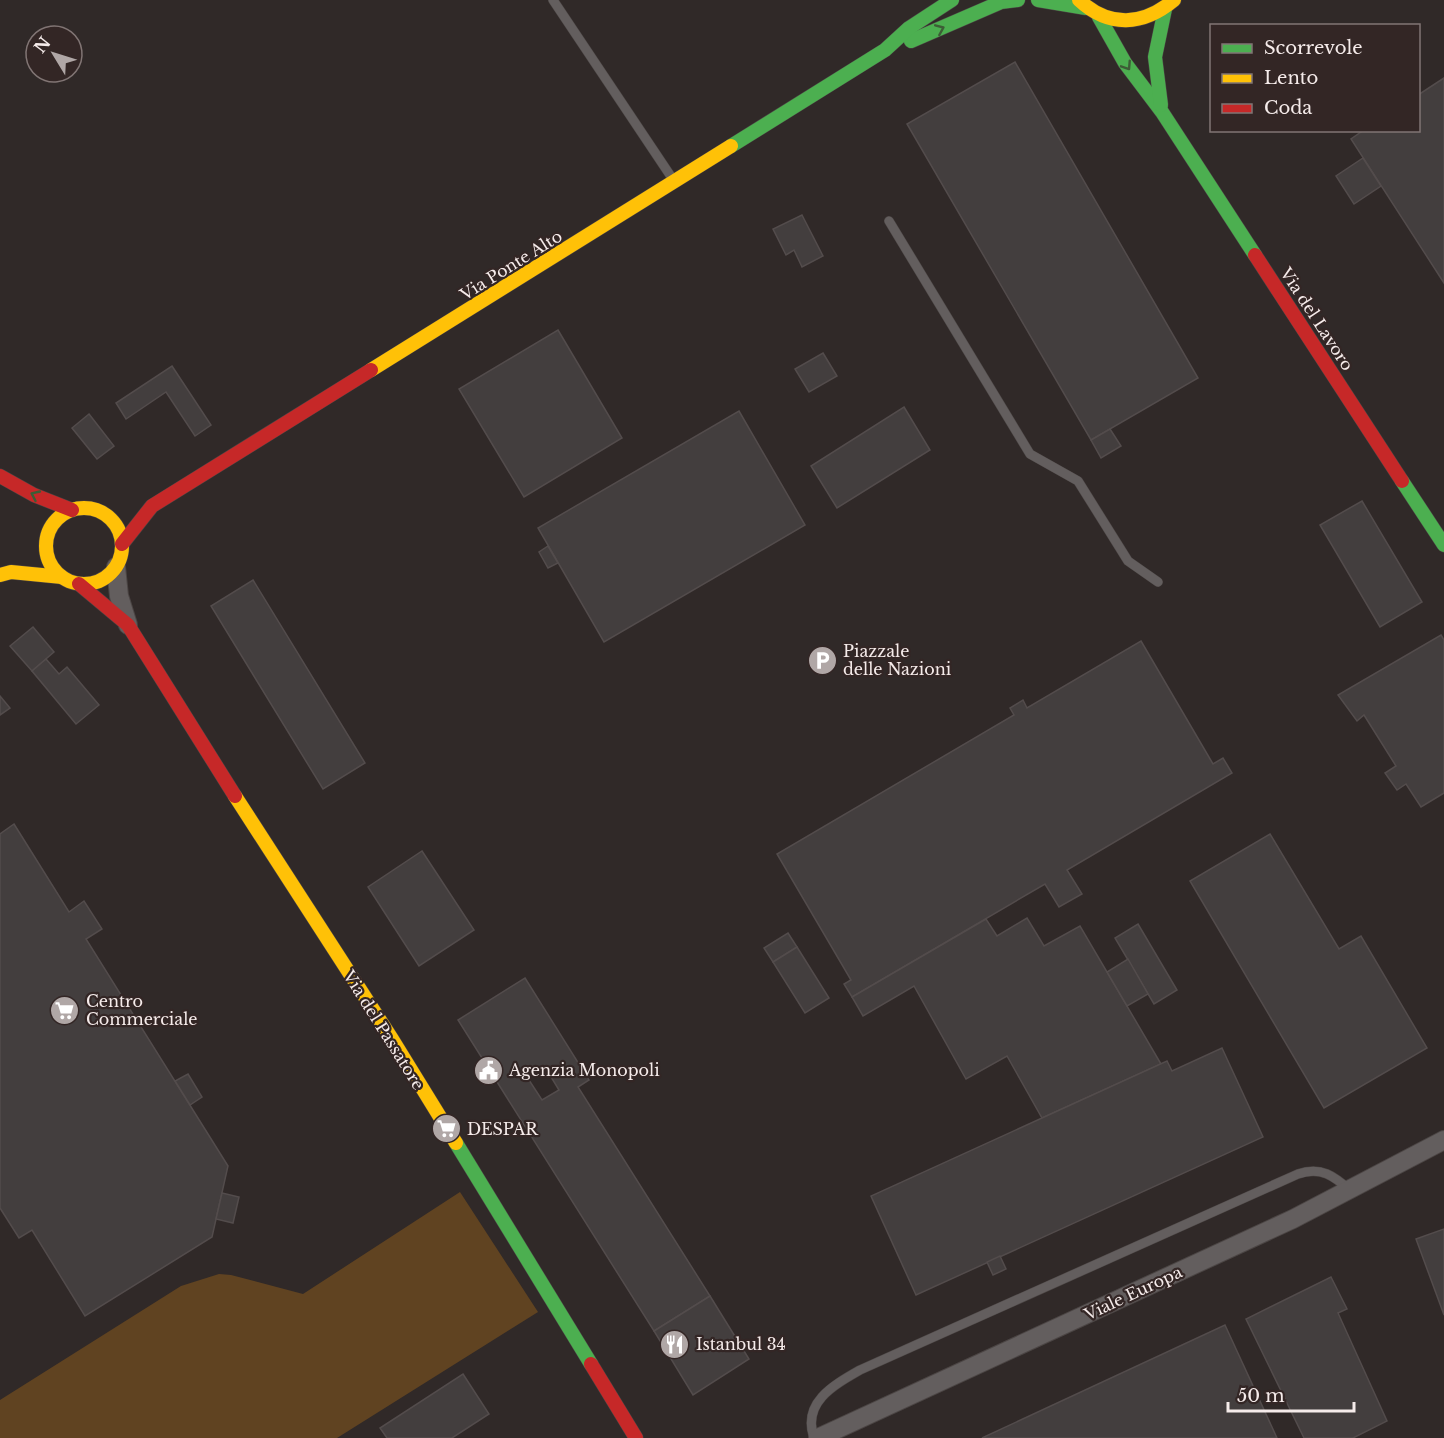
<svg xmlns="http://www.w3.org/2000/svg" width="1444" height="1438" font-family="'Libre Baskerville',serif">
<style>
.green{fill:#604321}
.building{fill:#433e3e;stroke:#534c4c;stroke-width:1.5;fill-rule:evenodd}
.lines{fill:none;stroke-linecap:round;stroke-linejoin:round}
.lane-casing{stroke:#4c4645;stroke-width:10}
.street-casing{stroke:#4c4645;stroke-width:20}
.fast-casing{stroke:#4c4645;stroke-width:15}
.slow-casing{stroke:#4c4645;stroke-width:15}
.jam-casing{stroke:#4c4645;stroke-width:15}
.lane{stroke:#635e5e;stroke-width:9}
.street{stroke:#635e5e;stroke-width:18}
.fast{stroke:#4caf50;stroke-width:14}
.slow{stroke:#ffc107;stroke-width:14}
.jam{stroke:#c62828;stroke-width:14}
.oneway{stroke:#3d5d36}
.labels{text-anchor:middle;stroke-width:4.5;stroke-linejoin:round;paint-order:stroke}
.street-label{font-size:16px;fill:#f5ebea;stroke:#332625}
.poi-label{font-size:16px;fill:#f5ebea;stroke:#332625;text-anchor:start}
</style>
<rect width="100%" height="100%" fill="#302928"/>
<polygon class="green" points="460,1192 538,1312 337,1438 0,1438 0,1400 181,1286 219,1274 231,1275 303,1294"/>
<g class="building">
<polygon points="1015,62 1198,378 1091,440 907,124"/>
<polygon points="1444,78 1444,283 1351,139 1364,130 1418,130 1418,95"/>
<polygon points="1363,158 1381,186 1354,204 1336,176"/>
<polygon points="802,215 823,256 802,267 794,250 786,255 773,229"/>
<polygon points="558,330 622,438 524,497 459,389"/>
<polygon points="823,353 837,376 809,392 795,369"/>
<polygon points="172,366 211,425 195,436 166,392 126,419 116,403"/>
<polygon points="904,407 930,450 837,508 811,466"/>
<polygon points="739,411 805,525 604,642 538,528"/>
<polygon points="89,414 114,446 97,459 72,428"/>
<polygon points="1110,429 1121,446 1101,458 1091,440"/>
<polygon points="1362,501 1422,602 1380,627 1320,525"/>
<polygon points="548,546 558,563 548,568 539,552"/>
<polygon points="253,580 365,763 323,789 211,606"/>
<polygon points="33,627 54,652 32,671 10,646"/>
<polygon points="1441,635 1444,640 1444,793 1421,807 1406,784 1397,790 1385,773 1396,766 1364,715 1357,721 1338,695"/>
<polygon points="1141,641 1213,764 1223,758 1232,773 1067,870 1082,894 1059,907 1045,884 852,997 844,984 851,980 777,854 1014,715 1010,708 1023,700 1027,708"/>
<polygon points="46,659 59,674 67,667 99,705 76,724 32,671"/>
<polygon points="0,696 10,708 0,715"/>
<polygon points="14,824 69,912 84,901 102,929 86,939 228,1166 212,1237 85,1316 32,1230 19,1238 0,1208 0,834"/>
<polygon points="1270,834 1339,949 1361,936 1427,1048 1324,1108 1190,881"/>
<polygon points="422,851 474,930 419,966 368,887"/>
<polygon points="1027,918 1044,946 1080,926 1161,1064 1042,1118 1007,1056 966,1079 914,986 863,1016 852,997 986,919 997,936"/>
<polygon points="1138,924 1177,990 1154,1004 1115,938"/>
<polygon points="788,933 797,947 773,962 764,948"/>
<polygon points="797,947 829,998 805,1013 773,962"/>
<polygon points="1128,959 1148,994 1127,1006 1107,972"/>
<path d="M525 978 589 1080 578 1087 710 1296 654 1331 458 1020ZM545 1067 559 1090 542 1100 527 1077Z"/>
<polygon points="1222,1048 1263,1137 916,1295 871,1196 1167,1061 1172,1071"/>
<polygon points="188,1074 202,1097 190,1105 175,1081"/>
<polygon points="222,1193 239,1197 233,1223 216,1219"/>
<polygon points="1444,1229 1444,1315 1416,1239"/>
<polygon points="1000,1256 1006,1269 993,1275 987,1262"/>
<polygon points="1331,1277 1347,1309 1338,1313 1387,1421 1353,1438 1304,1438 1246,1319"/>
<polygon points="710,1296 749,1359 693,1395 654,1331"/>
<polygon points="1225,1325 1277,1438 982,1438"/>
<polygon points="463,1374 489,1414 452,1438 387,1438 380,1428"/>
</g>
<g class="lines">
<defs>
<g id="lane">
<polyline points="553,0 674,181"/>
<polyline points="889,221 1030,454 1078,481 1128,561 1158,582"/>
<path d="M814 1438C802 1403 832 1386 860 1370L1298 1174C1321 1166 1334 1176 1351 1191"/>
</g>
<g id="street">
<polyline points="116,567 119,596 128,625"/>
<polyline points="818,1438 1293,1219 1444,1140"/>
</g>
<g id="fast">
<polyline points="1038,0 1086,8"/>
<polyline points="1099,17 1125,63 1162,112 1255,255"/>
<polyline points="911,41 1001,2 1018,0"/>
<polyline points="1161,105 1155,57 1165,9"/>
<polyline points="731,146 885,50 909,28 952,0"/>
<polyline points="1402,481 1444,545"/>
<polyline points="456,1143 591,1364"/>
</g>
<g id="slow">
<path d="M1079 0C1109 28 1143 26 1174 0"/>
<polyline points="371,370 731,146"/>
<circle cx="84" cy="546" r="38"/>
<polyline points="0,575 11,572 62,577"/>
<polyline points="235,796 392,1039 456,1143"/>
</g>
<g id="jam">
<polyline points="1255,255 1402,481"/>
<polyline points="0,476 34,495 72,510"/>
<polyline points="122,544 152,506 371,370"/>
<polyline points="79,584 128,625 235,796"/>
<polyline points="591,1364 636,1438"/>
</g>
</defs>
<use href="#lane" class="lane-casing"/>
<use href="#street" class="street-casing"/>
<use href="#fast" class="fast-casing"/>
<use href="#slow" class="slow-casing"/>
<use href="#jam" class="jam-casing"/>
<use href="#lane" class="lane"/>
<use href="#street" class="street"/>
<use href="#fast" class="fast"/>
<use href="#slow" class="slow"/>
<use href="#jam" class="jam"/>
</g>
<defs><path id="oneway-chevron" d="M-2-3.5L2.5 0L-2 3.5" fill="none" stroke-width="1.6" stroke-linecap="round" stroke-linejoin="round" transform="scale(1.5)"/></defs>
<g class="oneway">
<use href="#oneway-chevron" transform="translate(940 29) rotate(-23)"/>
<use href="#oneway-chevron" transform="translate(1127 66) rotate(57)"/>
<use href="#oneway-chevron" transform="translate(35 495) rotate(-155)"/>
</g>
<defs>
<symbol id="parking-disc" viewBox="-11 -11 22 22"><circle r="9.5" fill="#b0a7a6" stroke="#332625"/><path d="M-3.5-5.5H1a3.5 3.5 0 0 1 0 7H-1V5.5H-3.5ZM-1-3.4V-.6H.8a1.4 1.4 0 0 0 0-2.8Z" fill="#fff"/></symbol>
<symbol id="supermarket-disc" viewBox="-11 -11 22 22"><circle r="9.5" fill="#b0a7a6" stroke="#332625"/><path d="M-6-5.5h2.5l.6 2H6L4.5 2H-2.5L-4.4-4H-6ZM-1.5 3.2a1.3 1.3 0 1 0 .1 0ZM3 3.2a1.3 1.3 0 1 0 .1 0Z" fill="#fff"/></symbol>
<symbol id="civic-disc" viewBox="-11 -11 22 22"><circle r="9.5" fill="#b0a7a6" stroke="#332625"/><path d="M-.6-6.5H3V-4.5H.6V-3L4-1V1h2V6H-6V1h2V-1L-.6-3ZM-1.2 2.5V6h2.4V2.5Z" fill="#fff"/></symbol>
<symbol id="restaurant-disc" viewBox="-11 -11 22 22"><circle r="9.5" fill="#b0a7a6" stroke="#332625"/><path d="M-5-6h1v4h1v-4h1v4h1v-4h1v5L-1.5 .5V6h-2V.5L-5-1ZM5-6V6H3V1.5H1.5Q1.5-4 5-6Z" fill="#fff"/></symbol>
</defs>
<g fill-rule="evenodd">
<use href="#parking-disc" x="806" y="644" width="33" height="33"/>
<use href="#supermarket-disc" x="48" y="994" width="33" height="33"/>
<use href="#civic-disc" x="472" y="1054" width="33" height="33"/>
<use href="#supermarket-disc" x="430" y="1112" width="33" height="33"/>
<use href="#restaurant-disc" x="658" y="1328" width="33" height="33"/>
</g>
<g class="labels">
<g class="street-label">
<text transform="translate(511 265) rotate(-32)" y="6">Via Ponte Alto</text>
<text transform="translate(1317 319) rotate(57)" y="6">Via del Lavoro</text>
<text transform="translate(384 1030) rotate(58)" y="6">Via del Passatore</text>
<text transform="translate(1133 1293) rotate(-25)" y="6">Viale Europa</text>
</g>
<g class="poi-label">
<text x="843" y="657">Piazzale<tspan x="843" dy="18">delle Nazioni</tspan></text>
<text x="86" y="1007">Centro<tspan x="86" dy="18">Commerciale</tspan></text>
<text x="509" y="1076">Agenzia Monopoli</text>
<text x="467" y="1135">DESPAR</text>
<text x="696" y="1350">Istanbul 34</text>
</g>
</g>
<rect x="1210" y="24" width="210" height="108" fill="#332625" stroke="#817574" stroke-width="1.5"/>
<rect x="1222" y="44" width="30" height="9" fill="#4caf50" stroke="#817574" stroke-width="1.5"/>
<text x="1264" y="54" font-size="18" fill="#f5ebea">Scorrevole</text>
<rect x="1222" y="74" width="30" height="9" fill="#ffc107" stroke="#817574" stroke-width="1.5"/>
<text x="1264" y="84" font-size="18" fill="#f5ebea">Lento</text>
<rect x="1222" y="104" width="30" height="9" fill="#c62828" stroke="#817574" stroke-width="1.5"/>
<text x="1264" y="114" font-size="18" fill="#f5ebea">Coda</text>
<g transform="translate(54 54) rotate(308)"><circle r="28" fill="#332625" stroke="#817574" stroke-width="1.5"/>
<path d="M0-4.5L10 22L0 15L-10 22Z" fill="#b0a7a6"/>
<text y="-9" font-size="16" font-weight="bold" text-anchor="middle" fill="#f5ebea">N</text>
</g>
<path d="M1228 1402v9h126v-9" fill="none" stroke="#f5ebea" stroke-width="3"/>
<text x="1237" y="1402" font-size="18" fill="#f5ebea" stroke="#332625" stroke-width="4.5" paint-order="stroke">50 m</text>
</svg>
